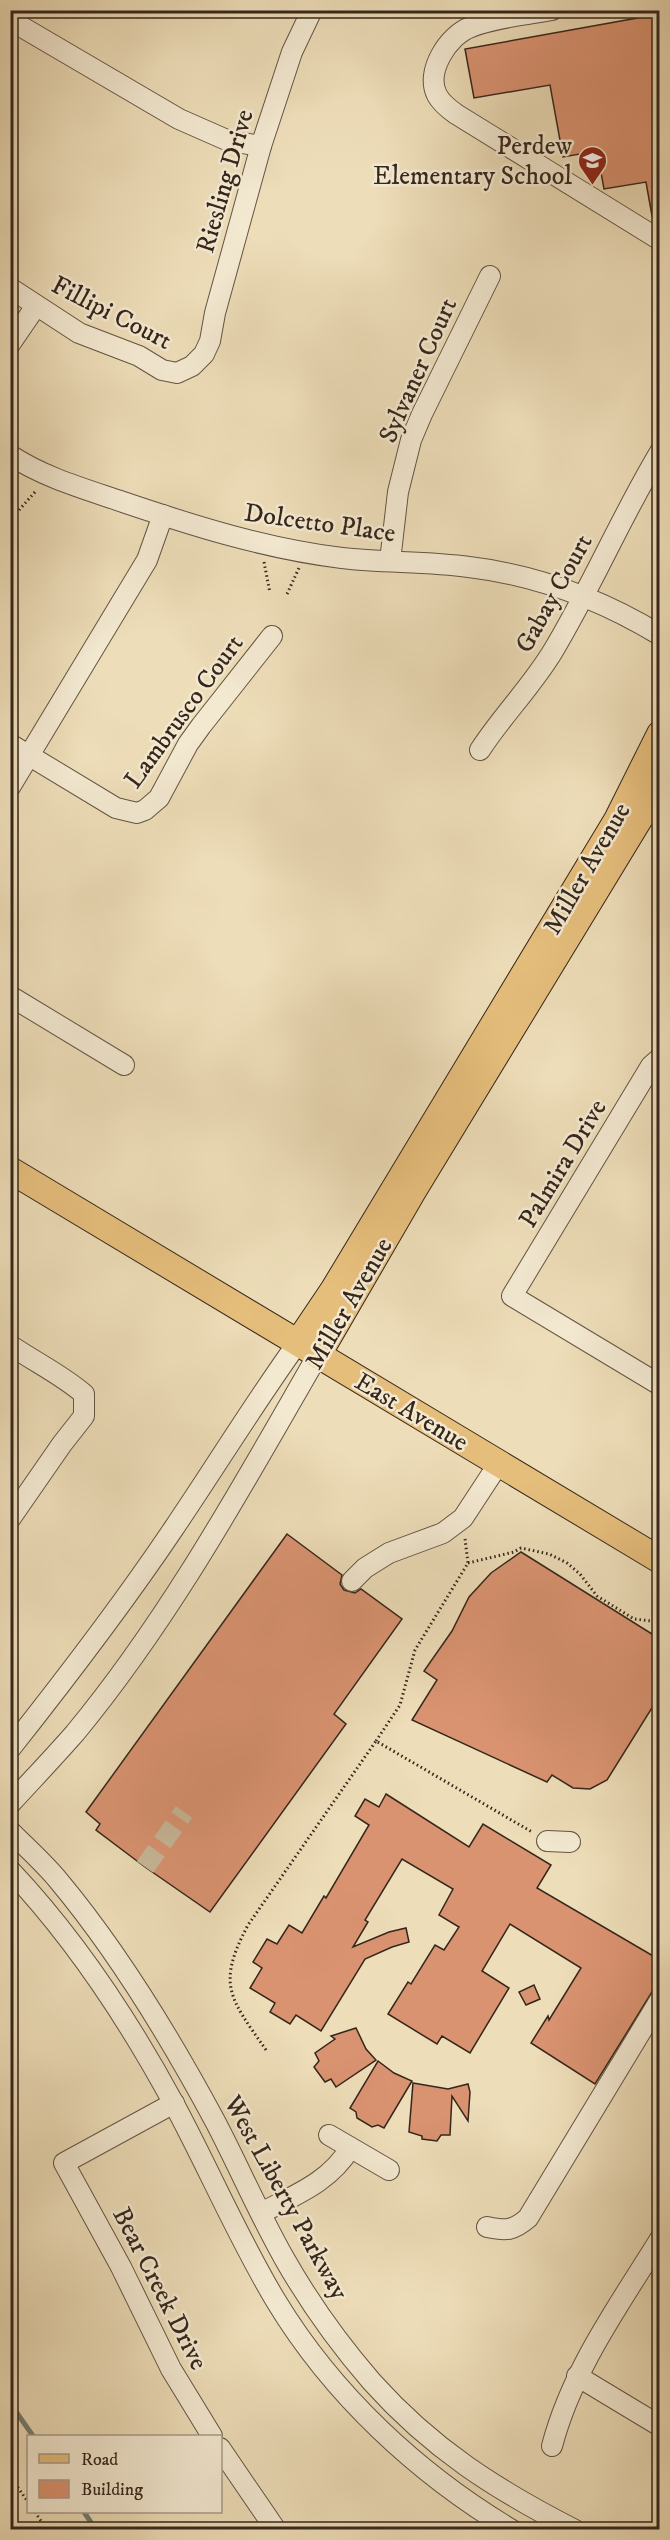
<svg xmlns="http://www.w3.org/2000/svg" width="670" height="2540" font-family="'IM FELL DW Pica',serif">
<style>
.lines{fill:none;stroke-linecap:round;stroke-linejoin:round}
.stream{stroke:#718073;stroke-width:5}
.building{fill:#da9371;stroke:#35261c;stroke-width:1.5}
.minor-tunnel{stroke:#c8b899;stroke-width:20;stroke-dasharray:20 10;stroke-linecap:butt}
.minor-casing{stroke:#635443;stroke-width:22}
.major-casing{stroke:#35261c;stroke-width:28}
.path{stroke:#35261c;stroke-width:3;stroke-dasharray:1.5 3;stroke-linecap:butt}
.minor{stroke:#f3e9d1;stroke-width:20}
.major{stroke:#e6be7c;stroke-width:26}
.labels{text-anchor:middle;stroke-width:5;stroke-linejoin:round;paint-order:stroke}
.poi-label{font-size:26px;fill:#35261c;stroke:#f3e9d1;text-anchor:end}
.street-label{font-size:26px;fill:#35261c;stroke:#f3e9d1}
</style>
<rect width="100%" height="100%" fill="#edddb8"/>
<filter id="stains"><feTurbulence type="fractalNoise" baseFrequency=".00333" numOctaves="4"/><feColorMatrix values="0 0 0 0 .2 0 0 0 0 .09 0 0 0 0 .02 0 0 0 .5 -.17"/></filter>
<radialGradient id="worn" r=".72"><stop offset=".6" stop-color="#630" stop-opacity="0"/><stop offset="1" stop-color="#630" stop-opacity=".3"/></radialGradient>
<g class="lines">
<g class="stream">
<polyline points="10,2403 33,2436"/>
<polyline points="84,2512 96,2530"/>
</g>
</g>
<g class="building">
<polygon points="660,14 660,215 652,216 646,182 604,189 597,151 563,157 550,85 474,98 465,49"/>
<polygon points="287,1534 342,1575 340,1584 344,1590 355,1593 361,1589 402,1619 334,1714 346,1724 210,1912 145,1867 96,1830 100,1824 86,1812"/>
<polygon points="521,1552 660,1639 660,1695 607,1780 590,1789 573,1788 552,1775 547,1782 412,1720 437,1680 424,1671 452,1631 469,1597 491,1573"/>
<polygon points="386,1794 469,1847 483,1824 551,1865 537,1888 660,1960 660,1979 595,2084 531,2043 548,2016 549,2020 581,1968 510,1924 482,1971 509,1988 470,2053 442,2036 437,2044 388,2014 408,1982 411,1984 435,1945 444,1950 459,1927 439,1915 453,1889 402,1859 365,1920 368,1922 353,1947 389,1932 406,1928 409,1942 392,1947 365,1959 321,2031 296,2015 290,2024 270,2012 275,2003 250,1988 262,1968 253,1962 267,1939 277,1944 289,1925 302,1933 324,1896 326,1898 369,1825 355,1816 365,1799 379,1807"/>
<polygon points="534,1985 540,1999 526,2005 519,1992"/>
<polygon points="356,2028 366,2049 376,2060 336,2087 331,2079 325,2082 314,2067 319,2061 315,2053 335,2039 331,2036"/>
<polygon points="378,2061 394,2073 412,2081 384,2128 378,2125 372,2127 357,2118 356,2112 350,2108"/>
<polygon points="413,2083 448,2089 468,2084 470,2092 468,2121 452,2096 450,2135 441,2135 437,2141 422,2139 422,2136 409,2132"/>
</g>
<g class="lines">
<polyline class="minor-tunnel" points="145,1867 184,1812"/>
<defs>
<g id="minor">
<path d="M552 10C526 15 496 17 471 27 448 35 425 72 437 95 441 103 449 109 456 114L660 240"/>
<polyline points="10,20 179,119 229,141 261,146"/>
<polyline points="10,288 79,333 139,356 162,370 177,373 192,366 204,354 210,341 215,313 261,146 292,52 312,10"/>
<polyline points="10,344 36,306"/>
<path d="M10 455C45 478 85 489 123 502 194 526 267 549 342 558 384 563 427 561 469 567 536 575 602 600 660 635"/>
<polyline points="390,561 398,492 411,440 422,414 490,276"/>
<polyline points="10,744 116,808 137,813 145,810 159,798 188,744 201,726 272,636"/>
<path d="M480 750C502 716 532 686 553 651 592 586 621 517 660 452"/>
<polyline points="10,787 147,560 163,515"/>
<polyline points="10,996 124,1065"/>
<polyline points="660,1058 651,1066 512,1296 660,1385"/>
<path d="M10 1345C35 1362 62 1375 84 1394V1416L62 1444 10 1519"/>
<polyline points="352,1581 365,1568 389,1553 443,1533 463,1518 499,1463"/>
<path d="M10 1749C67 1677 123 1604 174 1528 216 1466 255 1402 299 1341"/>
<path d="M10 1804C32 1780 54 1757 75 1733 171 1617 244 1483 319 1353"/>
<path d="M10 1831C26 1847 44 1863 58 1880 119 1953 171 2039 216 2123 239 2167 259 2214 284 2258 309 2302 339 2344 372 2382 432 2449 495 2489 575 2530"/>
<polyline points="547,1841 570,1842"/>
<path d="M10 1870C76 1940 128 2019 174 2104 209 2169 238 2238 276 2301 333 2395 418 2474 512 2530"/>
<polyline points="174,2103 64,2163 121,2267 171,2369 212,2436"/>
<polyline points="329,2135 389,2170"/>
<path d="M261 2213C295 2195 330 2182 350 2148"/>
<path d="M487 2227C506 2231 513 2231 528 2218L660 2000"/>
<polyline points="577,2376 660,2426"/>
<path d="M552 2446C572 2370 619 2305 660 2239"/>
<polyline points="220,2448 276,2530"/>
</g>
<g id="major">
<polyline points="10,1170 660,1560"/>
<polyline points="299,1341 334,1289 617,820 660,734"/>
<polyline points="319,1353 413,1191 660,785"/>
</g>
</defs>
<use href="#minor" class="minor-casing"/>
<use href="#major" class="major-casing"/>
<g class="path">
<polyline points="14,507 16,483"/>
<polyline points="19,510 35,492"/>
<polyline points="264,562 270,593"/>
<polyline points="287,594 299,568"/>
<polyline points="468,1563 514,1552 521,1548 549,1554 567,1563 580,1574 597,1596 634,1619 660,1622"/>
<polyline points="376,1741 400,1705 415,1650 468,1563 465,1539"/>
<path d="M266 2050C230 1998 216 1985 248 1925L376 1741 532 1832"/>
<polyline points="10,2476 28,2502"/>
<polyline points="35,2512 47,2530"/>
</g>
<use href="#minor" class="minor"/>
<use href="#major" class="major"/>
</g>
<defs>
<symbol id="school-pin" viewBox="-11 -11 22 30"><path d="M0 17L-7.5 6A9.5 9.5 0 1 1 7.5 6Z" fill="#8f2418" stroke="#f3e9d1"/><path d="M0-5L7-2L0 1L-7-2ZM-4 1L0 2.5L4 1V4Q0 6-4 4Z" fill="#fff"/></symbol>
</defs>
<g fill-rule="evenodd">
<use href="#school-pin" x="576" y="144" width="33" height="45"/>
</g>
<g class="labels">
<g class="poi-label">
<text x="572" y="154">Perdew<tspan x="572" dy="30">Elementary School</tspan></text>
</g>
<g class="street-label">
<text transform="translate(224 181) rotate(-74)" y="9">Riesling Drive</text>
<text transform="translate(112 312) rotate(27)" y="9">Fillipi Court</text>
<text transform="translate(417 370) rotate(-66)" y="9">Sylvaner Court</text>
<text transform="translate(320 522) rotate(8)" y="9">Dolcetto Place</text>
<text transform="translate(553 593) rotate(-61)" y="9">Gabay Court</text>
<text transform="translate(183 711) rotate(-54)" y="9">Lambrusco Court</text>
<text transform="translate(586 868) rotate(-60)" y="9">Miller Avenue</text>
<text transform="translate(562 1163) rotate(-59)" y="9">Palmira Drive</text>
<text transform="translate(348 1303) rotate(-60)" y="9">Miller Avenue</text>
<text transform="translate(412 1411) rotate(31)" y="9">East Avenue</text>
<text transform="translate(287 2197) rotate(61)" y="9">West Liberty Parkway</text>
<text transform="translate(161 2288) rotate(63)" y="9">Bear Creek Drive</text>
</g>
</g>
<rect width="670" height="2540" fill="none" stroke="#edddb8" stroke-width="36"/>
<rect x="12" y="12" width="646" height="2516" fill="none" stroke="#35261c" stroke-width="3"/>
<rect x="18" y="18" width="634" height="2504" fill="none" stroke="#35261c" stroke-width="1.5"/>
<rect x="27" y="2435" width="195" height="78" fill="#f3e9d1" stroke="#a79b89" stroke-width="1.5"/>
<rect x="39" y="2454" width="30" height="9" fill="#e6be7c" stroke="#a79b89" stroke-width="1.5"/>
<text x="81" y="2465" font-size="18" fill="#35261c">Road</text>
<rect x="39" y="2480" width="30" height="18" fill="#da9371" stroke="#a79b89" stroke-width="1.5"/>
<text x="81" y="2495" font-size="18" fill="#35261c">Building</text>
<rect width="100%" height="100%" filter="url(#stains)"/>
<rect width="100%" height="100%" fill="url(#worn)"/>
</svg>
